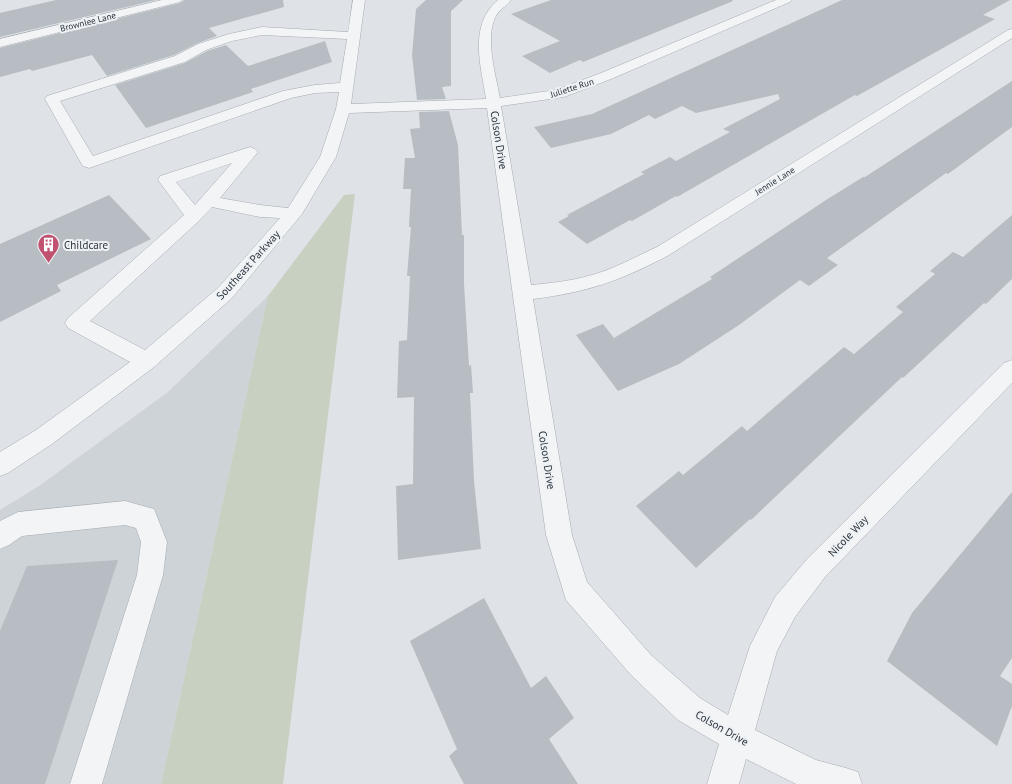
<svg xmlns="http://www.w3.org/2000/svg" width="1012" height="784" font-family="'PT Sans',sans-serif">
<style>
.built{fill:#ced3d8}
.green{fill:#c7d0c1}
.building{fill:#b7bdc3}
.lines{fill:none;stroke-linecap:round;stroke-linejoin:round}
.minor-casing{stroke:#a5abb0;stroke-width:1}
.minor{fill:#f2f4f6;fill-rule:evenodd}
.labels{text-anchor:middle;stroke-width:4;stroke-linejoin:round;paint-order:stroke}
.far-street-label{font-size:9px;fill:#2a333c;stroke:#eff2f5}
.street-label{font-size:11px;fill:#2a333c;stroke:#eff2f5}
.poi-label{font-size:11px;fill:#2a333c;stroke:#eff2f5;text-anchor:start}
</style>
<rect width="100%" height="100%" fill="#dfe3e7"/>
<polygon class="built" points="268,296 161,784 0,784 0,510 39,486 168,392"/>
<polygon class="green" points="355,194 283,784 161,784 268,296 344,195"/>
<g class="building">
<polygon points="56,0 156,0 0,37 0,13"/>
<polygon points="184,0 283,0 284,7 209,28 217,36 198,43 174,55 107,76 92,55 32,71 30,69 0,77 0,48 180,3"/>
<polygon points="426,0 463,0 451,11 451,86 442,87 446,99 417,100 412,55 416,9"/>
<polygon points="551,0 732,0 733,1 583,62 580,60 550,73 522,56 560,41 511,14"/>
<polygon points="842,0 1010,0 983,15 995,19 857,96 855,95 677,197 676,196 632,221 630,220 587,244 558,222 569,216 567,215 644,174 641,172 670,157 676,161 730,132 723,129 780,99 778,94 696,113 682,106 655,119 649,115 611,134 551,148 534,127 592,114"/>
<polygon points="325,41 332,62 251,89 253,92 146,128 115,85 185,63 207,51 226,45 248,66"/>
<polygon points="1012,81 1012,127 948,174 946,173 827,258 838,265 809,286 800,280 739,325 679,364 618,391 576,335 603,324 614,338 712,279 710,277 826,200 863,177 865,177"/>
<polygon points="449,111 458,145 462,235 464,235 464,284 469,366 471,365 473,393 470,393 474,481 481,549 398,560 396,486 413,484 414,397 397,398 399,341 407,340 410,276 407,276 411,227 409,227 411,189 403,189 405,158 415,158 410,129 420,128 419,112"/>
<polygon points="109,195 151,239 57,285 61,291 0,322 0,244"/>
<polygon points="1012,215 1012,279 986,304 984,303 903,378 902,377 751,520 750,519 696,568 636,506 679,471 683,475 742,426 747,431 844,347 854,354 903,312 896,307 935,274 930,271 953,252 963,257"/>
<polygon points="1012,492 1012,658 1000,676 1012,684 1012,706 997,746 887,661 912,613"/>
<polygon points="118,560 45,784 0,784 0,631 27,566"/>
<polygon points="484,598 531,688 546,676 574,718 549,739 578,784 464,784 449,756 457,749 410,641"/>
</g>
<g class="lines">
<defs>
<g id="minor">
<polygon points="162,0 182,0 180,2 0,47 0,39"/>
<path d="M353 0H365L351 104 486 99C481 66 468 25 498 0H511C506 7 498 10 495 18 485 39 496 76 500 98L556 90 601 73 776 0H792L790 2 611 79 564 97 501 106 531 285C551 283 572 281 592 275 614 269 635 257 657 247L1008 30 1012 29V38L669 255C620 281 588 292 533 299L572 535 587 582 651 655 700 698 728 715 750 646 775 597 807 559 1004 363 1012 360V383L825 577 795 617 777 651 755 730 816 760 846 768 858 772 862 784H796L746 759 739 784H707L719 744 678 720 631 675 566 600 546 535 487 108 349 113 336 157 302 214 232 298 154 367 52 444 8 473 0 476V452L36 430 130 362 68 328 65 323 68 318 184 215 158 180 160 176 250 147 255 149 258 152 220 198 260 205 288 208 320 157 336 109 339 92 315 93 291 98 89 168 83 166 81 163 45 99 47 96 175 56 198 44 229 34 262 27 348 32ZM262 35 347 39 340 83 315 85 283 91 93 156 60 101 185 62 206 50 232 41ZM232 163 195 205 176 182ZM212 207 260 217 280 218 218 288 145 350 90 321 200 220Z"/>
<polygon points="125,501 154,509 167,542 163,575 102,784 70,784 137,575 141,542 136,528 125,525 22,536 9,545 0,549 0,521 18,512"/>
</g>
</defs>
<use href="#minor" class="minor-casing"/>
<use href="#minor" class="minor"/>
</g>
<defs>
<symbol id="building-pin" viewBox="-11 -11 22 30"><path d="M0 17L-7.5 6A9.5 9.5 0 1 1 7.5 6Z" fill="#c05170" stroke="#eff2f5"/><path d="M-4-6H4V6H1V3H-1V6H-4ZM-2.5-4.3h1.7v1.8h-1.7ZM.8-4.3h1.7v1.8H.8ZM-2.5-1h1.7V.8h-1.7ZM.8-1h1.7V.8H.8Z" fill="#fff"/></symbol>
</defs>
<g fill-rule="evenodd">
<use href="#building-pin" x="36" y="232" width="25" height="34"/>
</g>
<g class="labels">
<g class="far-street-label">
<text transform="translate(88 22) rotate(-14)" y="3">Brownlee Lane</text>
<text transform="translate(572 88) rotate(-18)" y="3">Juliette Run</text>
<text transform="translate(775 181) rotate(-32)" y="3">Jennie Lane</text>
</g>
<g class="street-label">
<text transform="translate(499 140) rotate(81)" y="4">Colson Drive</text>
<text transform="translate(248 265) rotate(-48)" y="4">Southeast Parkway</text>
<text transform="translate(547 460) rotate(81)" y="4">Colson Drive</text>
<text transform="translate(848 536) rotate(-46)" y="4">Nicole Way</text>
<text transform="translate(722 728) rotate(30)" y="4">Colson Drive</text>
</g>
<g class="poi-label">
<text x="64" y="249">Childcare</text>
</g>
</g>
</svg>
